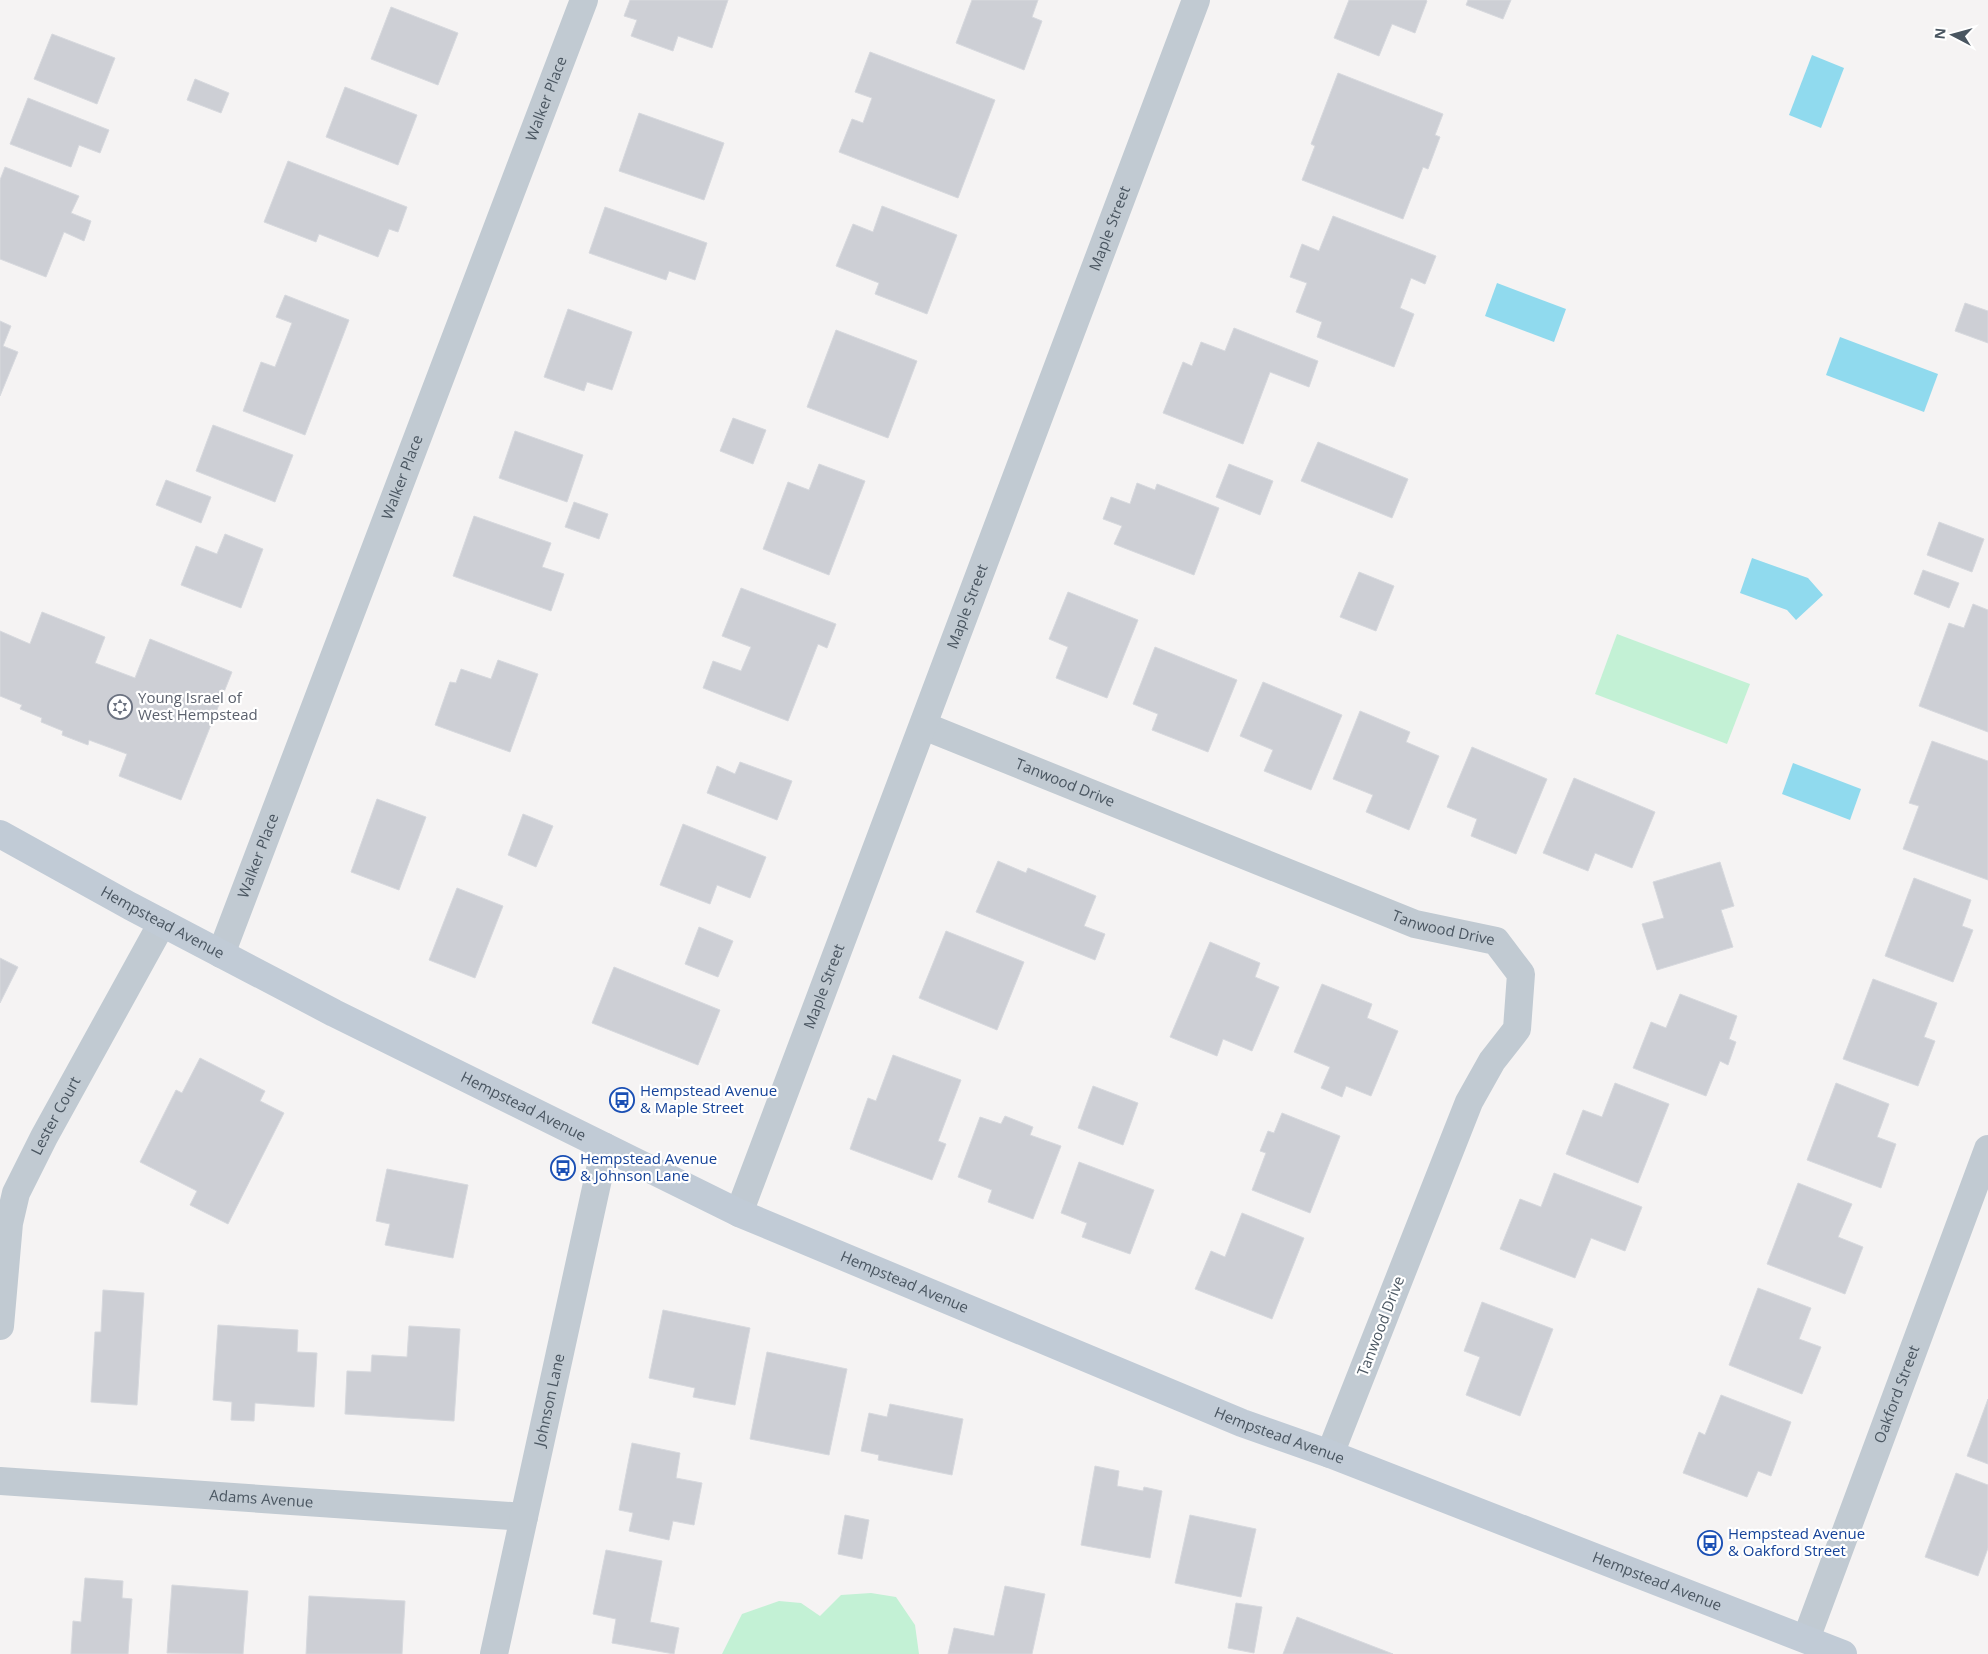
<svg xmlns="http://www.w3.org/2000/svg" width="1988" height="1654" font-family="'Open Sans',sans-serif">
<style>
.green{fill:#c3f1d5}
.water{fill:#90daee}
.building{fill:#cdcfd5;stroke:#d7d9de}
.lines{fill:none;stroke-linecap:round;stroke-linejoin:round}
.street{stroke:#c1cad2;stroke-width:28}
.secondary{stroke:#c1cbd6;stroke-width:28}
.labels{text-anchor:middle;stroke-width:4.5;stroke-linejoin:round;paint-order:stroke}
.street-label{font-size:15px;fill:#4a5661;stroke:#fff}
.worship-label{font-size:15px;fill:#5b616d;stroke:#fff;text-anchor:start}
.transit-label{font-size:15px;fill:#164399;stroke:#fff;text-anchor:start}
</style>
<rect width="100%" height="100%" fill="#f5f3f3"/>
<g class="green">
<polygon points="1617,634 1750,684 1727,744 1595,694"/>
<polygon points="871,1593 896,1597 915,1625 919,1654 722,1654 742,1614 779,1601 801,1603 820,1616 841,1595"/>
</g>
<g class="water">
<polygon points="1812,55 1844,68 1821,128 1789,115"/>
<polygon points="1497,283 1566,309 1554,342 1485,316"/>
<polygon points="1840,337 1938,374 1924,412 1826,375"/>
<polygon points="1752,558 1808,578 1823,595 1796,620 1787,610 1740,593"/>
<polygon points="1793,763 1861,789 1850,820 1782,794"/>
</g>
<g class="building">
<polygon points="630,0 728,0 712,48 678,36 673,51 631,36 637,20 624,16"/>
<polygon points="972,0 1038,0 1032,17 1042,21 1024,70 956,43"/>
<polygon points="1349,0 1426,0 1427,1 1415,33 1392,24 1379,56 1334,38"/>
<polygon points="1468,0 1511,0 1503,19 1466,5"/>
<polygon points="391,7 458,33 438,85 371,59"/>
<polygon points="52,34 115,58 97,104 34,79"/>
<polygon points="870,52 995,100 958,198 839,152 852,119 863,123 872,98 855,92"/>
<polygon points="1338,73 1443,114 1435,135 1440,137 1428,169 1423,167 1403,219 1302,180 1315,146 1311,144"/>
<polygon points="195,79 229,93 221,113 187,100"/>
<polygon points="345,87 417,115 398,165 326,137"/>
<polygon points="28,98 109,130 100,153 79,145 71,167 10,144"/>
<polygon points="639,113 724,143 704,200 619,171"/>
<polygon points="288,161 407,207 398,232 389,229 378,257 319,234 316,242 264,222"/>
<polygon points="5,167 79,196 71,213 91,221 84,241 64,232 46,277 0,259 0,180"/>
<polygon points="882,206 957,235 927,314 875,294 879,283 836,266 853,224 873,232"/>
<polygon points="605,207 707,243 695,280 669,271 666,280 589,253"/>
<polygon points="1333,216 1436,256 1425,284 1411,278 1400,308 1414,314 1394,367 1317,337 1322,322 1296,312 1307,283 1290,277 1302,244 1319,251"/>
<polygon points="285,295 349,320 305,435 243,411 261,362 275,367 292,323 276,317"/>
<polygon points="1965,303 1988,311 1988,343 1955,331"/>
<polygon points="568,309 632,332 612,390 587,382 584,391 544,377"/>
<polygon points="0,321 11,326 3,346 18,352 0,396"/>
<polygon points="1234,328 1318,361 1309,387 1270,372 1243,444 1163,413 1183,362 1192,366 1201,342 1225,351"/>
<polygon points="836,330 917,361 888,438 807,407"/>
<polygon points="733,418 766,430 753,464 720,451"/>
<polygon points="213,425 293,455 275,502 196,471"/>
<polygon points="515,431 583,455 567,502 499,478"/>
<polygon points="1318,442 1408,479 1392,518 1301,481"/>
<polygon points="819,464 865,481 829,575 763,549 788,482 809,490"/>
<polygon points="1229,464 1273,481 1260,515 1216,497"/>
<polygon points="166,480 211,497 201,523 156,505"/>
<polygon points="1137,483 1155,490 1157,484 1219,508 1194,575 1114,544 1122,526 1103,519 1111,497 1130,504"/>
<polygon points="574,502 608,514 599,539 565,527"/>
<polygon points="474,516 551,543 542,567 564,574 551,611 453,576"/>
<polygon points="1939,522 1984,539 1972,572 1927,555"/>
<polygon points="225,534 263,549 241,608 181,585 196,546 217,554"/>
<polygon points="1923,570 1959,583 1949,608 1914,594"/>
<polygon points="1359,572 1394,586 1376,631 1340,617"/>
<polygon points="741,588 836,624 827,648 818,644 788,721 703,688 713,661 741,671 751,647 722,636"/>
<polygon points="1068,592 1138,620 1107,698 1056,678 1068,647 1049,639"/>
<polygon points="1973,604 1988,610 1988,732 1919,706 1949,623 1964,628"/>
<polygon points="42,612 105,637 95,663 135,678 150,639 232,672 181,800 119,776 127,754 89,740 88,745 62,735 63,731 41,722 42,718 20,709 22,705 0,696 0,631 30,644"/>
<polygon points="1155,647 1237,680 1208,752 1152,730 1158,714 1133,704"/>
<polygon points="498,660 538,674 510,752 435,725 450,682 456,683 461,669 491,679"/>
<polygon points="1263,682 1342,715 1311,790 1264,771 1273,750 1240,736"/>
<polygon points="1360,711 1410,732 1406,742 1439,756 1409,830 1366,812 1373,795 1333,779"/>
<polygon points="1932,741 1988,761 1988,880 1903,849 1919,806 1909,803"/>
<polygon points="1472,747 1547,779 1516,854 1471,836 1477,819 1447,807"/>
<polygon points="740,762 792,781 777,820 707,793 717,766 735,774"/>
<polygon points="1574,778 1655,812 1632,868 1595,853 1588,871 1543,853"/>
<polygon points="377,799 426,817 399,890 351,872"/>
<polygon points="523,814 553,826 536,867 508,855"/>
<polygon points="683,824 766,857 750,898 717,885 710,904 660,885"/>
<polygon points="998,861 1026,873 1028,868 1096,896 1084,926 1105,934 1095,960 976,912"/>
<polygon points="1720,862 1734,906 1721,910 1733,947 1657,970 1642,924 1664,918 1653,882"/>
<polygon points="1914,878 1971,900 1962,926 1973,930 1953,982 1885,956"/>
<polygon points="457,888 503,906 475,978 429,960"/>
<polygon points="699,927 733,941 718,977 685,964"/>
<polygon points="946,931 1024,962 997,1030 919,998"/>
<polygon points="1210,942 1260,963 1255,977 1279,987 1252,1051 1223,1039 1217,1056 1170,1037"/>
<polygon points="0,958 18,967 0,1003"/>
<polygon points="614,967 720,1010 698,1065 592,1023"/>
<polygon points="1873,979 1937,1003 1924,1037 1935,1041 1918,1086 1843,1059"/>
<polygon points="1322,984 1372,1004 1367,1018 1398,1031 1371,1096 1346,1086 1342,1097 1321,1088 1330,1067 1294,1052"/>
<polygon points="1680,994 1737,1016 1729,1039 1736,1042 1728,1065 1720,1061 1706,1096 1633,1068 1651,1022 1666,1028"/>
<polygon points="893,1055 961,1080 938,1141 946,1144 932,1180 850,1149 868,1098 876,1101"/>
<polygon points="200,1058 265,1091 260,1101 284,1113 228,1224 190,1205 197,1191 140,1162 176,1090 182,1093"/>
<polygon points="1615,1083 1669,1104 1638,1183 1566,1154 1583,1110 1602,1117"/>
<polygon points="1836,1083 1889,1104 1877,1137 1896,1144 1881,1188 1807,1160"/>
<polygon points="1093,1086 1138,1103 1123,1145 1078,1128"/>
<polygon points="1282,1113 1340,1136 1310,1213 1252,1190 1266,1153 1260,1151 1268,1131 1274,1133"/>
<polygon points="1005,1116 1033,1127 1030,1135 1061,1146 1033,1219 988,1202 992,1190 958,1177 980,1117 1001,1124"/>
<polygon points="1079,1162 1154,1190 1130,1254 1082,1237 1087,1223 1061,1213"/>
<polygon points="387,1169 468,1185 453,1258 385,1245 390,1224 376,1221"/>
<polygon points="1554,1173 1642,1207 1625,1251 1591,1238 1575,1278 1500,1249 1520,1199 1541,1207"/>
<polygon points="1798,1183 1852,1204 1838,1237 1863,1247 1845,1294 1767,1264"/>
<polygon points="1242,1213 1304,1238 1272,1319 1195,1289 1211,1251 1225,1257"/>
<polygon points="1758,1288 1811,1308 1799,1339 1821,1347 1802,1394 1729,1365"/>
<polygon points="103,1290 144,1293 137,1405 91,1402 95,1332 101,1332"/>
<polygon points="1482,1302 1553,1329 1520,1416 1466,1395 1480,1357 1464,1351"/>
<polygon points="663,1310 750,1328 735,1405 693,1397 695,1388 649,1378"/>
<polygon points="218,1325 298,1330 297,1352 317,1353 314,1407 255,1403 254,1421 231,1420 232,1402 213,1400"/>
<polygon points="409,1326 460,1329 454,1421 345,1414 347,1371 371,1372 372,1355 407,1357"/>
<polygon points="767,1352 847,1369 829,1455 750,1439"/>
<polygon points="1721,1395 1791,1422 1771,1476 1758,1471 1747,1497 1683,1473 1699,1432 1705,1435"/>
<polygon points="1988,1399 1988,1464 1967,1456"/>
<polygon points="890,1404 963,1419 952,1475 878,1460 879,1455 861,1451 869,1413 887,1417"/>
<polygon points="632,1443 680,1453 676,1478 702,1483 694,1525 673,1521 669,1540 629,1531 633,1513 619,1510"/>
<polygon points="1095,1466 1119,1471 1117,1486 1143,1491 1144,1487 1162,1491 1150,1558 1081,1545"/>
<polygon points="1956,1473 1988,1485 1988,1548 1978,1576 1925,1557"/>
<polygon points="845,1515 869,1520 862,1559 838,1554"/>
<polygon points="1190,1515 1256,1529 1241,1597 1175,1583"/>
<polygon points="606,1550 662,1561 650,1622 679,1628 674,1654 612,1643 616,1619 593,1614"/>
<polygon points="85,1578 123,1581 122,1598 132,1599 128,1654 71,1654 73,1621 81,1622"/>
<polygon points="172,1585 248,1591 243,1654 167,1653"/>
<polygon points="1005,1586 1045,1594 1032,1654 948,1654 954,1628 994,1636"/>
<polygon points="309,1596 405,1601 402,1654 306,1654"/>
<polygon points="1236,1603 1262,1607 1254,1653 1228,1648"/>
<polygon points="1297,1617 1393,1654 1283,1654"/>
</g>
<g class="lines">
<g class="street">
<path id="s1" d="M924 726 1415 924 1496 941 1521 974 1517 1029 1492 1061 1469 1102 1330 1454"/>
<path id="s2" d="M221 954 584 0"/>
<path id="s3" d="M739 1213 1196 0"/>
<path id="s4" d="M0 1326 9 1223 16 1193 44 1137 162 923"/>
<path id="s5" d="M0 1481 524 1517"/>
<path id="s6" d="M1806 1639 1988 1149"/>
<path id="s7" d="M494 1654 605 1147"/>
</g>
<path class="secondary" id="s8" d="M0 834 130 906 334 1013 739 1213 1242 1423 1330 1454 1843 1654"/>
</g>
<defs>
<symbol id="synagogue-ring" viewBox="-11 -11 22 22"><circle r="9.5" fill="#fff" stroke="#6b7280" stroke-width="1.5"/><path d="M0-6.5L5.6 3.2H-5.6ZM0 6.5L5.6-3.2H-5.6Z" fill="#6b7280"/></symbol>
<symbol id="bus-ring" viewBox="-11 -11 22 22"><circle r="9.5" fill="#fff" stroke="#1a4fb4" stroke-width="1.5"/><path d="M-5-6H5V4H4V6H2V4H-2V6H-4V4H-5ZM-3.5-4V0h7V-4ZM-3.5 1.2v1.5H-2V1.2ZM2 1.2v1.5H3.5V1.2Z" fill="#1a4fb4"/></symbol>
</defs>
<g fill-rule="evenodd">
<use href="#synagogue-ring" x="106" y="693" width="28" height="28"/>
<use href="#bus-ring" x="608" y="1086" width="28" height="28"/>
<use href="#bus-ring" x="549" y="1154" width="28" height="28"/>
<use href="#bus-ring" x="1696" y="1529" width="28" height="28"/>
</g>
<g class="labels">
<g class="street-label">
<text dy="5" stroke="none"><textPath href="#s2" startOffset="915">Walker Place</textPath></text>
<text dy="5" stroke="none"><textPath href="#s3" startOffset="1052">Maple Street</textPath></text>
<text dy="5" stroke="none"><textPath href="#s2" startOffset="510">Walker Place</textPath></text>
<text dy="5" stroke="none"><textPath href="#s3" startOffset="648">Maple Street</textPath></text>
<text dy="5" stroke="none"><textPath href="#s1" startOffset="152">Tanwood Drive</textPath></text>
<text dy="5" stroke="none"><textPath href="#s2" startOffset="105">Walker Place</textPath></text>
<text dy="5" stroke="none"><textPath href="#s8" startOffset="185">Hempstead Avenue</textPath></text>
<text dy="5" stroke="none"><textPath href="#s1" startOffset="558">Tanwood Drive</textPath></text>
<text dy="5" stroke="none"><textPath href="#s3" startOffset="242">Maple Street</textPath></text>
<text dy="5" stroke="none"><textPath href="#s8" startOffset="590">Hempstead Avenue</textPath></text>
<text dy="5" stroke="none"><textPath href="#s4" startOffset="221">Lester Court</textPath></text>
<text dy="5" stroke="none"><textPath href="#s8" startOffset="1010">Hempstead Avenue</textPath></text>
<text transform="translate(1381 1326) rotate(-69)" y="5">Tanwood Drive</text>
<text dy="5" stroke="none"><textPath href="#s6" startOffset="261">Oakford Street</textPath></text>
<text dy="5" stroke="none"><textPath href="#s7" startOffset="260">Johnson Lane</textPath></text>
<text dy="5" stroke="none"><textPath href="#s8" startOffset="1415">Hempstead Avenue</textPath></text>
<text dy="5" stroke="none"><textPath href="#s5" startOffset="262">Adams Avenue</textPath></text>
<text dy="5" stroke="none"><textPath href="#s8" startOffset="1820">Hempstead Avenue</textPath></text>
</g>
<g class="worship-label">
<text x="138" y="703">Young Israel of<tspan x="138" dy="17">West Hempstead</tspan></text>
</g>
<g class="transit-label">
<text x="640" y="1096">Hempstead Avenue<tspan x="640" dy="17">&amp; Maple Street</tspan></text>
<text x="580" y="1164">Hempstead Avenue<tspan x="580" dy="17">&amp; Johnson Lane</tspan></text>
<text x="1728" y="1539">Hempstead Avenue<tspan x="1728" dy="17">&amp; Oakford Street</tspan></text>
</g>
</g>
<g transform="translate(1953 35) rotate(276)" stroke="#ffffff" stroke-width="4" paint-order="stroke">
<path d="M0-4L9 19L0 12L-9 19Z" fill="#4a5661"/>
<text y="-8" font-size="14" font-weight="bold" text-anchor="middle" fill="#4a5661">N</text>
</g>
</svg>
